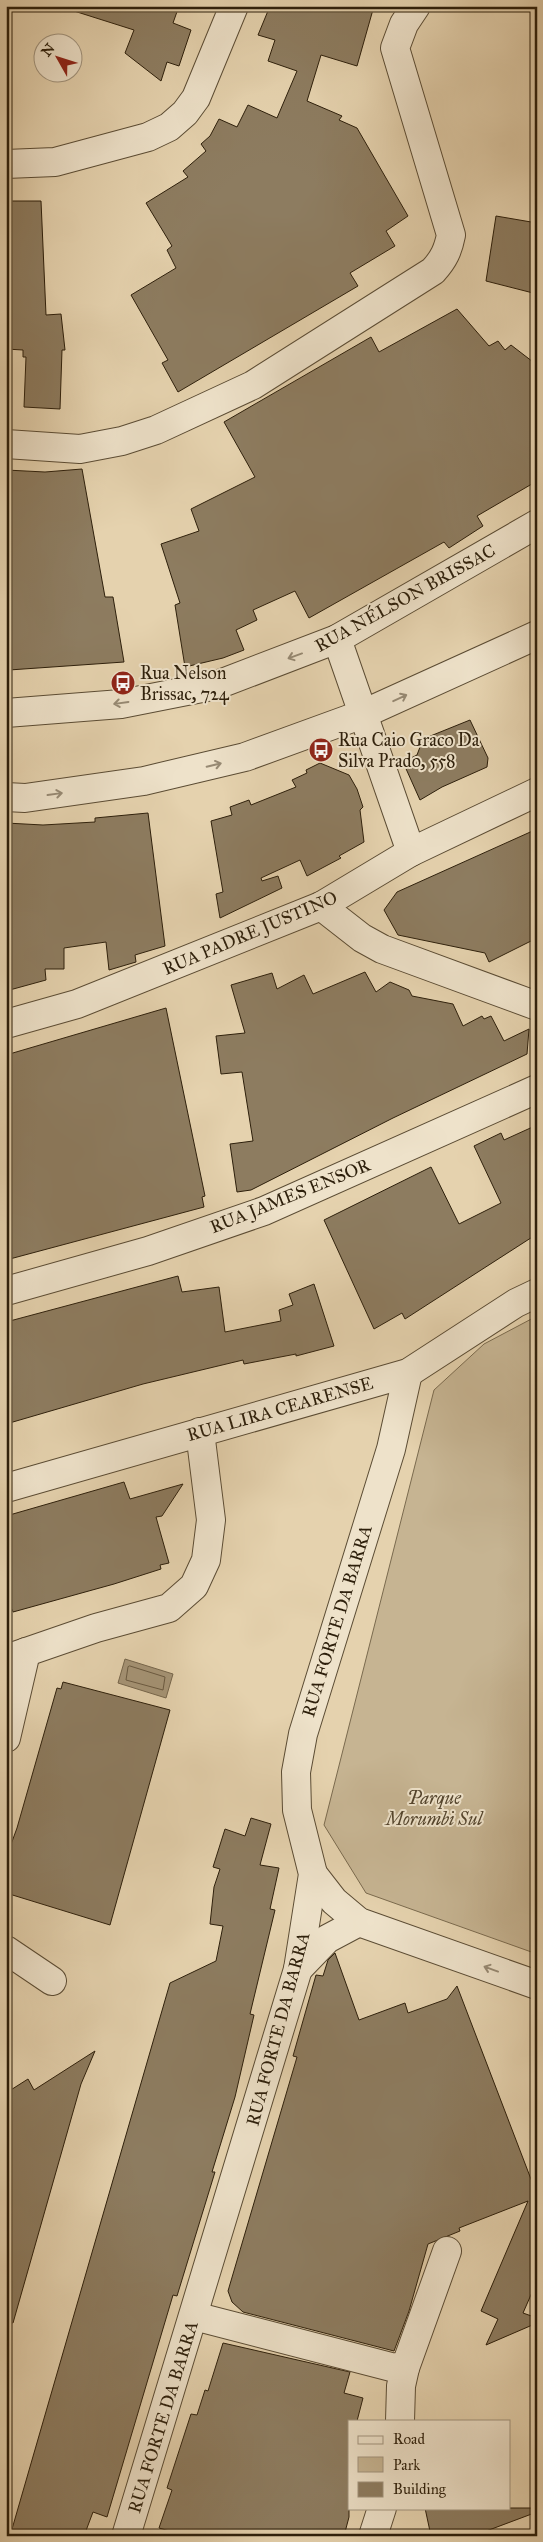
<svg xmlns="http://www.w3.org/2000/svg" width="543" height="2542" font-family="'IM FELL Great Primer',serif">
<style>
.green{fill:#c6b492;stroke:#7a6a4e}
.water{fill:#a69577;stroke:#76664c}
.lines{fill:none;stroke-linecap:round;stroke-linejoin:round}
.shore{stroke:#6a5a41;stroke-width:1}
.building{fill:#8d7c60;stroke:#2d1f0b}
.minor-casing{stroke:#5b4c34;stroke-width:30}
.minor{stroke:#eee2ca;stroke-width:28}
.oneway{stroke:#978a74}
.labels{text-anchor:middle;stroke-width:4;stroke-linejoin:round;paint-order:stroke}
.street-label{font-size:18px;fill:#2d1f0b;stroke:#eee2ca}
.poi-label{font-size:18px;fill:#2d1f0b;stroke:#eee2ca;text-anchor:start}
.park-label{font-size:18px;font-style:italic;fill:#53442d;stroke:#eee2ca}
</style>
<rect width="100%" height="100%" fill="#e5d2ae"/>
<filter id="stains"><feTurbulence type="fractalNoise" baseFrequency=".004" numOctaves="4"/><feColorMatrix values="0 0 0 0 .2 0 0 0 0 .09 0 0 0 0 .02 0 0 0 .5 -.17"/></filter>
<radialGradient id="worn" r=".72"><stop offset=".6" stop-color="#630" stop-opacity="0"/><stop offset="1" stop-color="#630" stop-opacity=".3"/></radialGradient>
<polygon class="green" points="537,1316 537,1954 366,1893 324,1825 434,1390 484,1344"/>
<polygon class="water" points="125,1659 173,1674 166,1698 118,1683"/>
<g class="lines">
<polygon class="shore" points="130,1666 165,1677 163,1690 126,1680 128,1667"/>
</g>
<g class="building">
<polygon points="75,6 179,6 173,23 191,30 179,66 167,62 161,81 125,53 134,30 74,11"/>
<polygon points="270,6 374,6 357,66 321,55 307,101 342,116 339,120 357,128 408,216 386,231 395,246 350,273 358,286 178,392 162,363 168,360 131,295 176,268 167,250 172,246 146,203 188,177 183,171 206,151 201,144 210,136 219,119 237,127 248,105 277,118 297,71 268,61 275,40 258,35"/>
<polygon points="6,201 41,201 46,315 61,314 65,350 62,350 60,409 24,407 26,357 23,357 23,350 6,349"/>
<polygon points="496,216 537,223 537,294 486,281"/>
<polygon points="457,309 489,346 498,341 505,350 511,345 537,365 537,481 477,516 483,526 449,548 444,542 309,618 295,591 253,610 257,620 236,630 244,650 223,658 185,667 175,605 180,603 161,544 199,531 191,509 255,477 224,422 371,337 379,352"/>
<polygon points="82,469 105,597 113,597 124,662 9,670 10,607 6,608 6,470 45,472"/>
<polygon points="470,720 488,758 487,767 442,787 420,800 403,762 417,755 423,739"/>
<polygon points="320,763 349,775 357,789 363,807 360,810 364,842 339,856 341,858 307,876 300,860 261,878 262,881 278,876 282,888 220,918 216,894 223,892 211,821 232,815 230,807 249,800 251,805 296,787 292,780 307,773 306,770"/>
<polygon points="148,813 165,946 135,955 136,962 109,970 106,942 64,948 64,969 45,969 46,980 6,991 6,823 43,825 95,822 95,818"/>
<polygon points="537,829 537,938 489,962 485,953 398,935 384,910 397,892"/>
<polygon points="365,972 376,992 390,982 409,990 412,996 453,1004 463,1026 482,1016 484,1019 491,1016 504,1041 529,1029 527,1054 393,1118 251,1190 237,1192 230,1144 253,1141 242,1072 221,1074 216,1036 245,1033 231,985 272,973 277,989 304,975 313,994"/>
<polygon points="166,1008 205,1196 202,1197 204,1207 6,1260 6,1055"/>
<polygon points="537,1125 537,1234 405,1319 402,1313 374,1329 324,1220 431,1167 459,1224 501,1203 474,1146 501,1133 504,1140"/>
<polygon points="178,1276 182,1292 219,1287 225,1332 281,1321 279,1310 293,1305 289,1294 314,1284 334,1346 296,1356 296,1354 244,1364 243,1360 143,1384 6,1424 6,1322"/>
<polygon points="124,1482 130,1499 183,1484 162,1516 156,1517 169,1563 160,1565 161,1569 114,1584 13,1612 12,1609 6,1610 6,1516"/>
<polygon points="63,1682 170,1710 110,1925 6,1893 6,1858 17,1828 57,1688 61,1689"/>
<polygon points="251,1818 271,1824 260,1865 279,1868 270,1909 275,1910 250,2014 254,2015 235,2097 212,2172 215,2172 177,2296 173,2295 107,2517 93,2512 84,2536 10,2536 170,1983 216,1961 223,1926 210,1924 214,1887 220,1869 213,1867 225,1829 245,1836"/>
<polygon points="335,1953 359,2020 405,2003 408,2013 447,1999 457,1986 534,2187 537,2181 537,2281 523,2313 537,2318 537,2323 486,2345 498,2319 481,2311 528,2201 459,2228 460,2231 428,2244 409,2311 394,2351 243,2312 232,2302 228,2291 297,2057 293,2056 316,1975 323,1976 328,1960"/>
<polygon points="95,2051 81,2084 13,2323 6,2322 6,2093 28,2079 34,2090"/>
<polygon points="223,2343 350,2372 344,2393 363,2398 357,2421 349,2421 349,2517 344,2536 187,2536 159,2528 172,2490 167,2488 191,2414 197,2415 205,2390 208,2391"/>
<polygon points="425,2508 537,2508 537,2512 473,2536 431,2536"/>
</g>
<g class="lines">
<defs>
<g id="minor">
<polyline points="6,164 55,162 148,137 169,127 185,113 196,98 234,6"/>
<path d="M6 444 80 449 122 441 156 430 253 385 433 271C444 259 448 250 451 235L395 48 404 24 416 6"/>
<polyline points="337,639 411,852"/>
<polyline points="6,713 121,704 217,685 337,639 537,524"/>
<polyline points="6,797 25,798 144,781 245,757 363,714 537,635"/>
<polyline points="321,906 362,938 382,949 537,1006"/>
<polyline points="6,1024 77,1004 321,906 411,852 537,792"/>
<polyline points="6,1291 148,1251 264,1211 537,1089"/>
<polyline points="6,1488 408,1373 516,1303 537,1293"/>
<polyline points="6,1659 96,1628 169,1608 194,1586 206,1560 211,1520 200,1432"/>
<polyline points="6,1738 26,1652"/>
<polyline points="313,1874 334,1901 359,1922 537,1985"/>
<polyline points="6,1950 52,1981"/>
<polyline points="298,1969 327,1939 359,1922"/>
<polyline points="194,2316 391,2367 405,2368"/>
<polyline points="400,2421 401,2386 405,2368 447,2251"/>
<polyline points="126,2536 298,1969 313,1874 297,1810 296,1772 303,1734 391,1449 408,1373"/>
<polyline points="373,2536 382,2508"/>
</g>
</defs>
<use href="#minor" class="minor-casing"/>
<use href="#minor" class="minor"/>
</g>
<defs><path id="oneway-shaft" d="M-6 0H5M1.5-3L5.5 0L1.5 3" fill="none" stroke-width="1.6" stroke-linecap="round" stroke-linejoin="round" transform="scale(1.25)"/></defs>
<g class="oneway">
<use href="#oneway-shaft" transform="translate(295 656) rotate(160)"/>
<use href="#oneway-shaft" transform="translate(400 698) rotate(-25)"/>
<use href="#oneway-shaft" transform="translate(121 703) rotate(172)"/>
<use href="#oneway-shaft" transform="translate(214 765) rotate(-13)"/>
<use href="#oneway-shaft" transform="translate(55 794) rotate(-8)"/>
<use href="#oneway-shaft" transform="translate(491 1969) rotate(-160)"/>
</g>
<defs>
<symbol id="bus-disc" viewBox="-11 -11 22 22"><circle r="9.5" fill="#8f2418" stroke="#eee2ca"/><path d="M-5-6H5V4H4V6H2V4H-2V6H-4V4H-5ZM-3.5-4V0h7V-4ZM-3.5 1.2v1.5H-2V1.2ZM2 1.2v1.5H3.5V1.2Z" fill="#fff"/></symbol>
</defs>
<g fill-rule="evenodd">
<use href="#bus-disc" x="109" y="669" width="28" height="28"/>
<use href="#bus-disc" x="307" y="736" width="28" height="28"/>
</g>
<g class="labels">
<g class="street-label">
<text transform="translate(405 598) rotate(-29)" y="6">RUA NÉLSON BRISSAC</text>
<text transform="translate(250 933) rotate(-23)" y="6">RUA PADRE JUSTINO</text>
<text transform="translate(290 1196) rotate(-22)" y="6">RUA JAMES ENSOR</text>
<text transform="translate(280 1409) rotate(-16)" y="6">RUA LIRA CEARENSE</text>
<text transform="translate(337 1621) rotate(-73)" y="6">RUA FORTE DA BARRA</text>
<text transform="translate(278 2029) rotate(-75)" y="6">RUA FORTE DA BARRA</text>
<text transform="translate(163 2417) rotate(-73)" y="6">RUA FORTE DA BARRA</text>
</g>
<g class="poi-label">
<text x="140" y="679">Rua Nelson<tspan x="140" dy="21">Brissac, 724</tspan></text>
<text x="338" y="746">Rua Caio Graco Da<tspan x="338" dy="21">Silva Prado, 558</tspan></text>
</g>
<g class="park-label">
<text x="434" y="1804">Parque<tspan x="434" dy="21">Morumbi Sul</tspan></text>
</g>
</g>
<rect width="543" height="2542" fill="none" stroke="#e5d2ae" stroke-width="25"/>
<rect x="8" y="8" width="528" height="2527" fill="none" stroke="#2d1f0b" stroke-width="2.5"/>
<rect x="12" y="12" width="518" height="2517" fill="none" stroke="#2d1f0b"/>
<rect x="348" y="2420" width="162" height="90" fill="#eee2ca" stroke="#a1947e"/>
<rect x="358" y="2436" width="25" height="8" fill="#eee2ca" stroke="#a1947e"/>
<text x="393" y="2444" font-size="15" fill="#2d1f0b">Road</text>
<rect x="358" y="2457" width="25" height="15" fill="#c6b492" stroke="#a1947e"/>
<text x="393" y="2470" font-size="15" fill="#2d1f0b">Park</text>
<rect x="358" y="2482" width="25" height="15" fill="#8d7c60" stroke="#a1947e"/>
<text x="393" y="2494" font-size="15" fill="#2d1f0b">Building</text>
<g transform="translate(58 58) rotate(309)"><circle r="24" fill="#eee2ca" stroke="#a1947e"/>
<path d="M0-4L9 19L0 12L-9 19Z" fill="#8f2418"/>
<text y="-8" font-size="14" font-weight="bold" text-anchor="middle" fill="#2d1f0b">N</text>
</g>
<rect width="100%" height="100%" filter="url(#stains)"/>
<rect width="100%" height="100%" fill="url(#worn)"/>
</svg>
